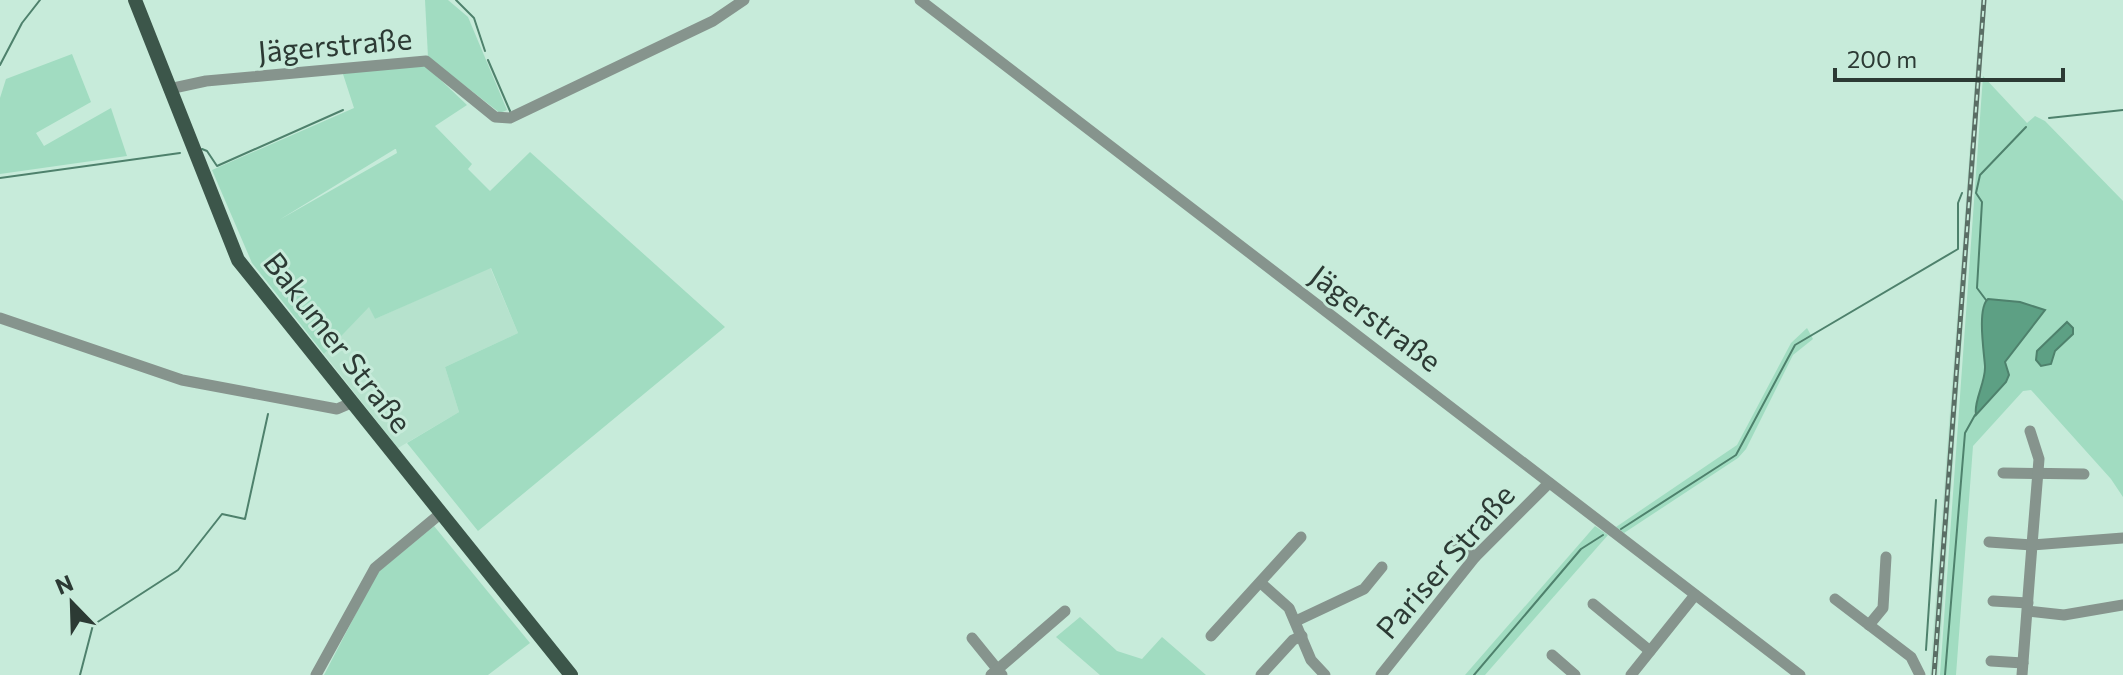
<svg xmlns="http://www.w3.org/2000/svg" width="2123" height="675" font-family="Commissioner,sans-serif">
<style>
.built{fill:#b6e2cd}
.green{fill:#a1dcc1;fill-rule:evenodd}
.water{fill:#5da084;stroke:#4e816c;stroke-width:2}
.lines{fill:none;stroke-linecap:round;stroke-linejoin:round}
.stream{stroke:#4e816c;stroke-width:2}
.minor{stroke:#86948d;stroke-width:11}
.major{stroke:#3c564a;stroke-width:14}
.rail-casing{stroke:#5a6e65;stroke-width:5}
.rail{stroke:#c7ebda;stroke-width:2;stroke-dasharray:6;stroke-linecap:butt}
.labels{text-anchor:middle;stroke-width:6;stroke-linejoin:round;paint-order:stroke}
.street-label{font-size:30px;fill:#2c3a34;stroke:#c7ebda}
</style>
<rect width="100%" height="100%" fill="#c7ebda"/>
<g class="built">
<polygon points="1981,0 1986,0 1938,675 1930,675"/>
<polygon points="490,267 518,333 445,367 459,412 398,448 324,354 369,306 375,319"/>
</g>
<g class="green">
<polygon points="425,0 448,0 468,17 507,110 500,113 428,57"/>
<polygon points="72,54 91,102 36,133 44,146 111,108 127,156 0,174 0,98 6,79"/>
<path d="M426 66 467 105 435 126 472 164 468 169 490 191 530 152 725 327 478 531 407 443 459 412 445 367 518 333 491 268 375 319 369 307 324 354 252 263 212 170 354 108 342 71ZM396 149 397 153 279 220 395 149Z"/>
<path d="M1983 76 2027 123 2035 116 2045 121 2123 201V497L2111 479 2031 390 2023 391 1973 446 1956 675H1940ZM1988 299 2020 302 2045 310 2005 362 1998 389 1974 414 1985 369 1983 306Z"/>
<polygon points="1807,328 1813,339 1793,355 1746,449 1738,458 1624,533 1616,527 1737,445 1791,343"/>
<polygon points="434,526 530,643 488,675 324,675 377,573"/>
<polygon points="1595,526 1608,535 1485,675 1465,675"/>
<polygon points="1080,617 1117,651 1142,659 1162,637 1206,675 1100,675 1056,637"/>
</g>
<g class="water">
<path d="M1988 299 2020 302 2045 310 2005 362 2009 375 2006 382 1976 415C1973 402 1986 382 1985 366 1984 352 1977 308 1988 299Z"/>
<polygon points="2067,322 2073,328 2073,334 2055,351 2051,364 2041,366 2036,360 2037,351"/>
</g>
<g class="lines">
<g class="stream">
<polyline points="456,0 474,18 485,51"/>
<polyline points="488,60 510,111"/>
<polyline points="0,65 22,23 40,0"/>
<polyline points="2049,118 2123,110"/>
<polyline points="202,149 207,151 217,166 343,110"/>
<polyline points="0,178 180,153"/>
<polyline points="1986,300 1977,288 1982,202 1976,193 1980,175 2026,127"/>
<polyline points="1621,529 1736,455 1795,345 1958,249 1958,203 1962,193"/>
<polyline points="1926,650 1936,500"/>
<polyline points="80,675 93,625 178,570 222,514 245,519 268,414"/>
<polyline points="1474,675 1581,549 1603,535"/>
<polyline points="1945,675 1965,433 1975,415"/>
</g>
<g class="minor">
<polyline points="920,0 1800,675"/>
<polyline points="169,89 206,81 426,61 495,117 510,118 713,21 744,0"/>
<polyline points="0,318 182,380 337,409 351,403"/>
<polyline points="2003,473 2084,474"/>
<polyline points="1455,541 1475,557"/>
<polyline points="1989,542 2032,545 2039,459 2030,431"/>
<polyline points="1262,584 1289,608 1311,660 1325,675"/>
<polyline points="1835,599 1911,657 1920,675"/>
<polyline points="1993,601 2028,603"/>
<polyline points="1593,604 1650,651"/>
<polyline points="2028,611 2064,615 2123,605"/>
<polyline points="1296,621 1364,589 1382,567"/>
<polyline points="1869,625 1883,608 1886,557"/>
<polyline points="1211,636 1301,537"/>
<polyline points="972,638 1002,675"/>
<polyline points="1552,655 1575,675"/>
<polyline points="1991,661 2023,663"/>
<polyline points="316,675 375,568 440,514"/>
<polyline points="991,675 1065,611"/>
<polyline points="1261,675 1293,640 1302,636"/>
<polyline points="1381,675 1475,557 1549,483"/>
<polyline points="1631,675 1695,595"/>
<polyline points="2022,675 2032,545 2123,538"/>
</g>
<polyline class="major" points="135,0 238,260 571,675"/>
<defs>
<polyline id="rail" points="1934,675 1984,0"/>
</defs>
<use href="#rail" class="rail-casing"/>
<use href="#rail" class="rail"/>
</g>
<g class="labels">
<g class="street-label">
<text transform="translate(335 46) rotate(-5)" y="10">Jägerstraße</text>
<text transform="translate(1375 319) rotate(37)" y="10">Jägerstraße</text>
<text transform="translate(337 343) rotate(52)" y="10">Bakumer Straße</text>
<text transform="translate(1446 562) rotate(-49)" y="10">Pariser Straße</text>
</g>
</g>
<g transform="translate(72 603) rotate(337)" stroke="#c7ebda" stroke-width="6" paint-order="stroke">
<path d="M0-6L14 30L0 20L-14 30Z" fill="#2c3a34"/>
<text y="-12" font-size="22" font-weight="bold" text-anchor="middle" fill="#2c3a34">N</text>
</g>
<path d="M1835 68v12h228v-12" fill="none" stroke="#2c3a34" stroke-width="4"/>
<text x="1847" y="68" font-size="24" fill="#2c3a34" stroke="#c7ebda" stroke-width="6" paint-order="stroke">200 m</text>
</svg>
